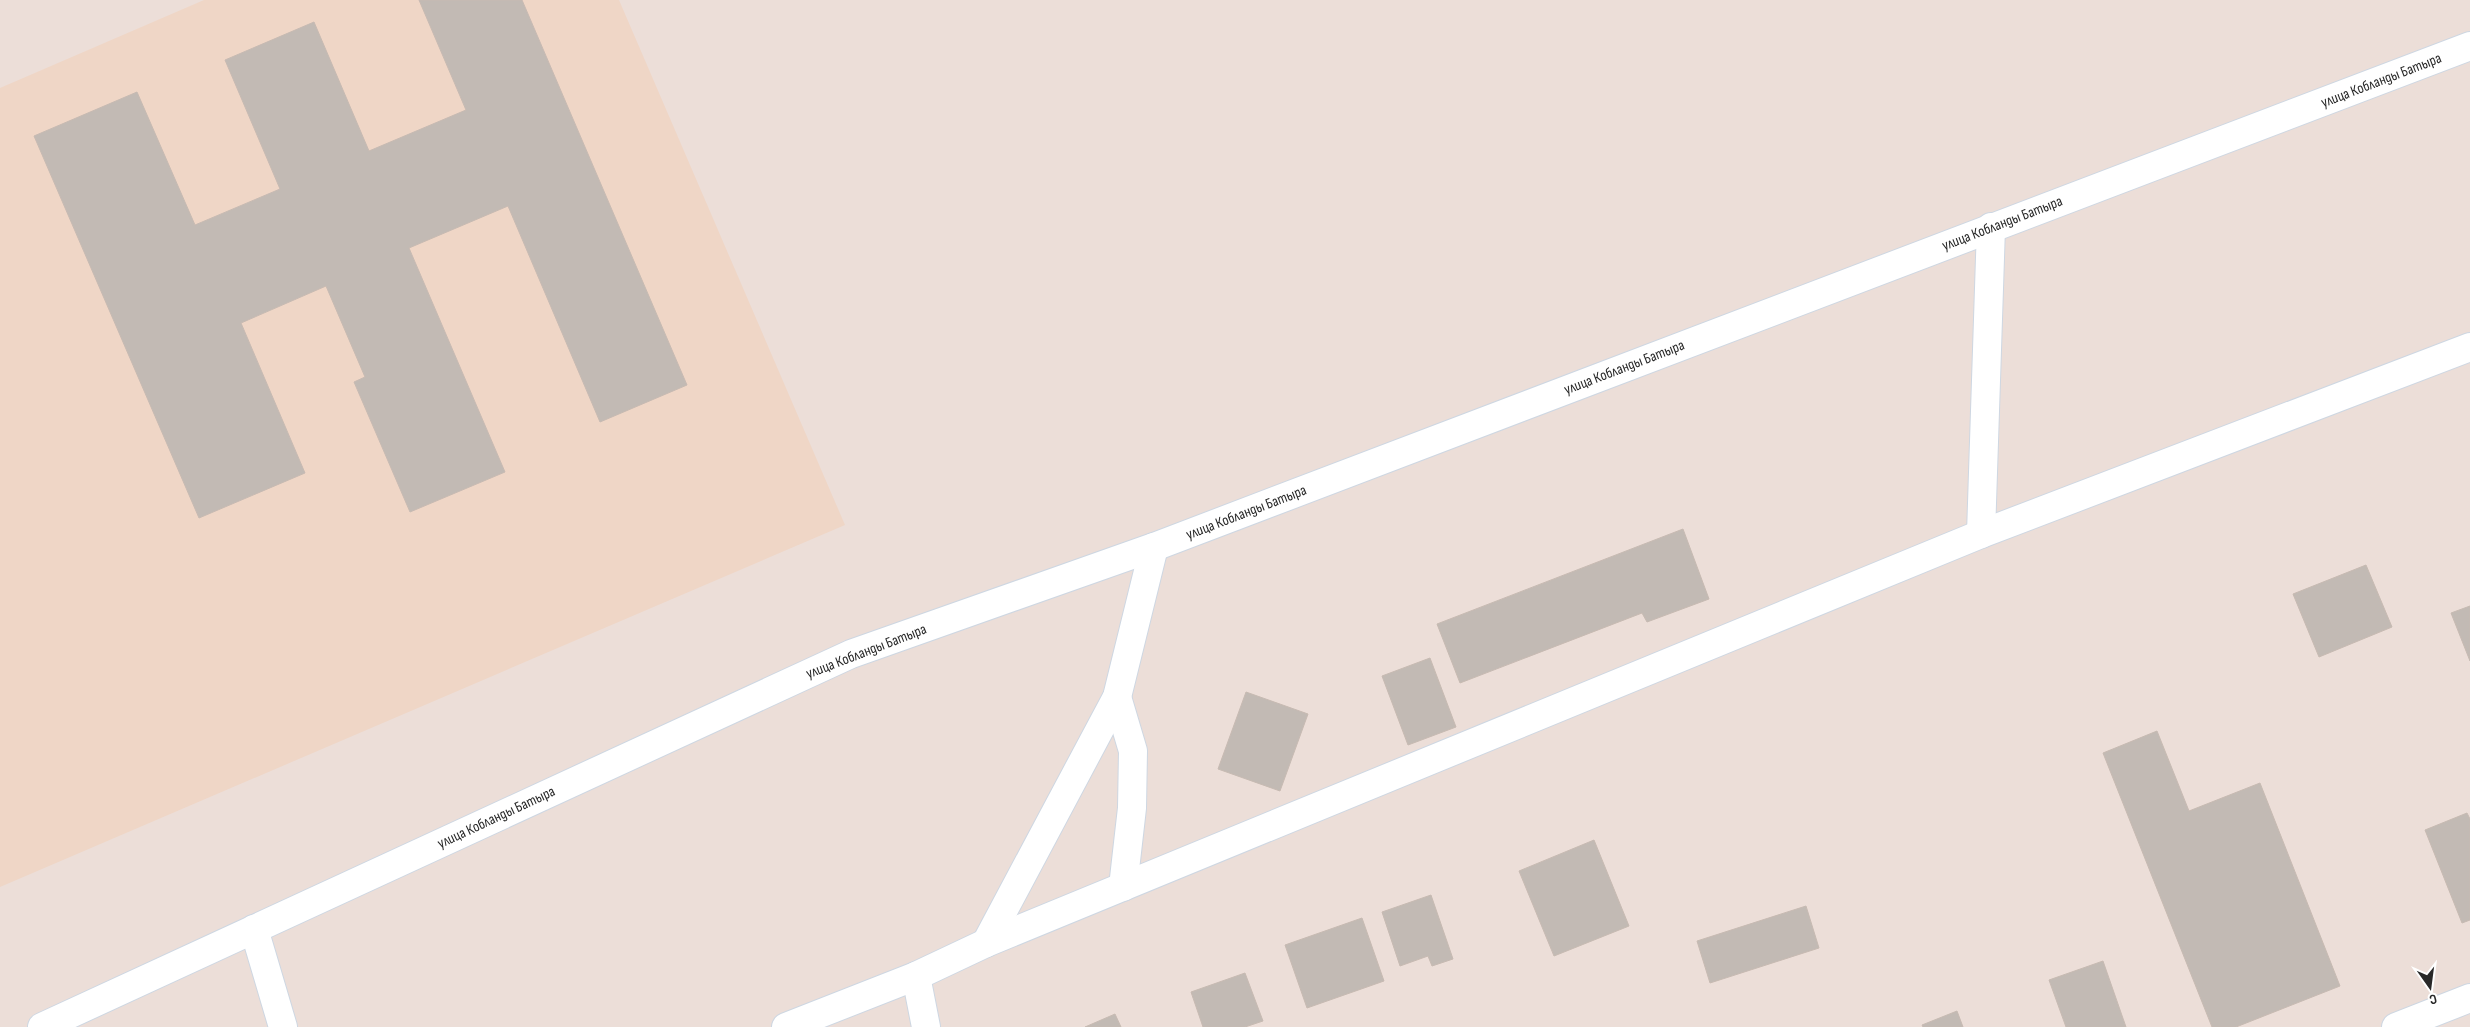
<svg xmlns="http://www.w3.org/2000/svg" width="2470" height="1027" font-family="'Sofia Sans Condensed',sans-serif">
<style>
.education{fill:#efd6c6}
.building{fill:#c2bab4;stroke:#c7bab2}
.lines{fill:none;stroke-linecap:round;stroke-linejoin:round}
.minor-casing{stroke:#ced7e2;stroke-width:30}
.minor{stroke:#fff;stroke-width:28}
.labels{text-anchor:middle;stroke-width:4;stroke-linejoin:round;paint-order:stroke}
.street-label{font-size:15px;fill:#282828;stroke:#fff}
</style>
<rect width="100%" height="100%" fill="#ecded8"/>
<polygon class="education" points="204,0 619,0 845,525 0,887 0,88"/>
<g class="building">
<polygon points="419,0 522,0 687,385 600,422 508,206 409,248 505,472 410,512 354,382 365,377 326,286 241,323 305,473 199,518 34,136 137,92 195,225 280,189 225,60 314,22 369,151 466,110"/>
<polygon points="1683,529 1709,599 1647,622 1642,613 1460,683 1437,624"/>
<polygon points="2366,565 2392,627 2319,657 2293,594"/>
<polygon points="2470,606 2470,661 2451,613"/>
<polygon points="1430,658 1456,727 1408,745 1382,676"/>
<polygon points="1246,692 1308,714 1280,791 1218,769"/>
<polygon points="2157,731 2189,811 2260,783 2340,986 2236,1027 2212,1027 2103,753"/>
<polygon points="2467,813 2470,819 2470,920 2462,923 2425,830"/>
<polygon points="1594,840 1629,926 1554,956 1519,871"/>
<polygon points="1431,895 1453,959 1432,966 1428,956 1400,966 1382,912"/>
<polygon points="1806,906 1819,948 1710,983 1697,941"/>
<polygon points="1362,918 1384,981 1307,1008 1285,945"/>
<polygon points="2103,961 2126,1027 2066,1027 2049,980"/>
<polygon points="1245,973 1263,1021 1245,1027 1203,1027 1191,992"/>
<polygon points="1957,1011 1963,1027 1923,1027 1922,1025"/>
<polygon points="1115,1014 1121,1027 1085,1027"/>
</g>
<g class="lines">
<defs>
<g id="minor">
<polyline points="1981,534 1991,227"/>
<polyline points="1117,697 1133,751 1132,808 1123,887"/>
<polyline points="254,929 283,1027"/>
<polyline points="986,943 1117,697 1154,547"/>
<polyline points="916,976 926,1027"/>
<polyline points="42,1027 851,654 1154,547 2470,46"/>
<polyline points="786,1027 916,976 986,943 1981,534 2470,347"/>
<polyline points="2396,1027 2470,998"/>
</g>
</defs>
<use href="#minor" class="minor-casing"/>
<use href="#minor" class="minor"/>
</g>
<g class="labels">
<g class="street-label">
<text transform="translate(2381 80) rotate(-21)" y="5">улица Кобланды Батыра</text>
<text transform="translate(2002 223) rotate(-21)" y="5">улица Кобланды Батыра</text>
<text transform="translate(1624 367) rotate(-21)" y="5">улица Кобланды Батыра</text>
<text transform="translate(1246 512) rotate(-21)" y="5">улица Кобланды Батыра</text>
<text transform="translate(866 651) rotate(-21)" y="5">улица Кобланды Батыра</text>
<text transform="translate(496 817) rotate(-25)" y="5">улица Кобланды Батыра</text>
</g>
</g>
<g transform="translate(2430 987) rotate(166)" stroke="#ffffff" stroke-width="4" paint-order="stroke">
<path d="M0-4L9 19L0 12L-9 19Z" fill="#282828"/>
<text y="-8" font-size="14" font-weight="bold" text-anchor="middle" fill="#282828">С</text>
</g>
</svg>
